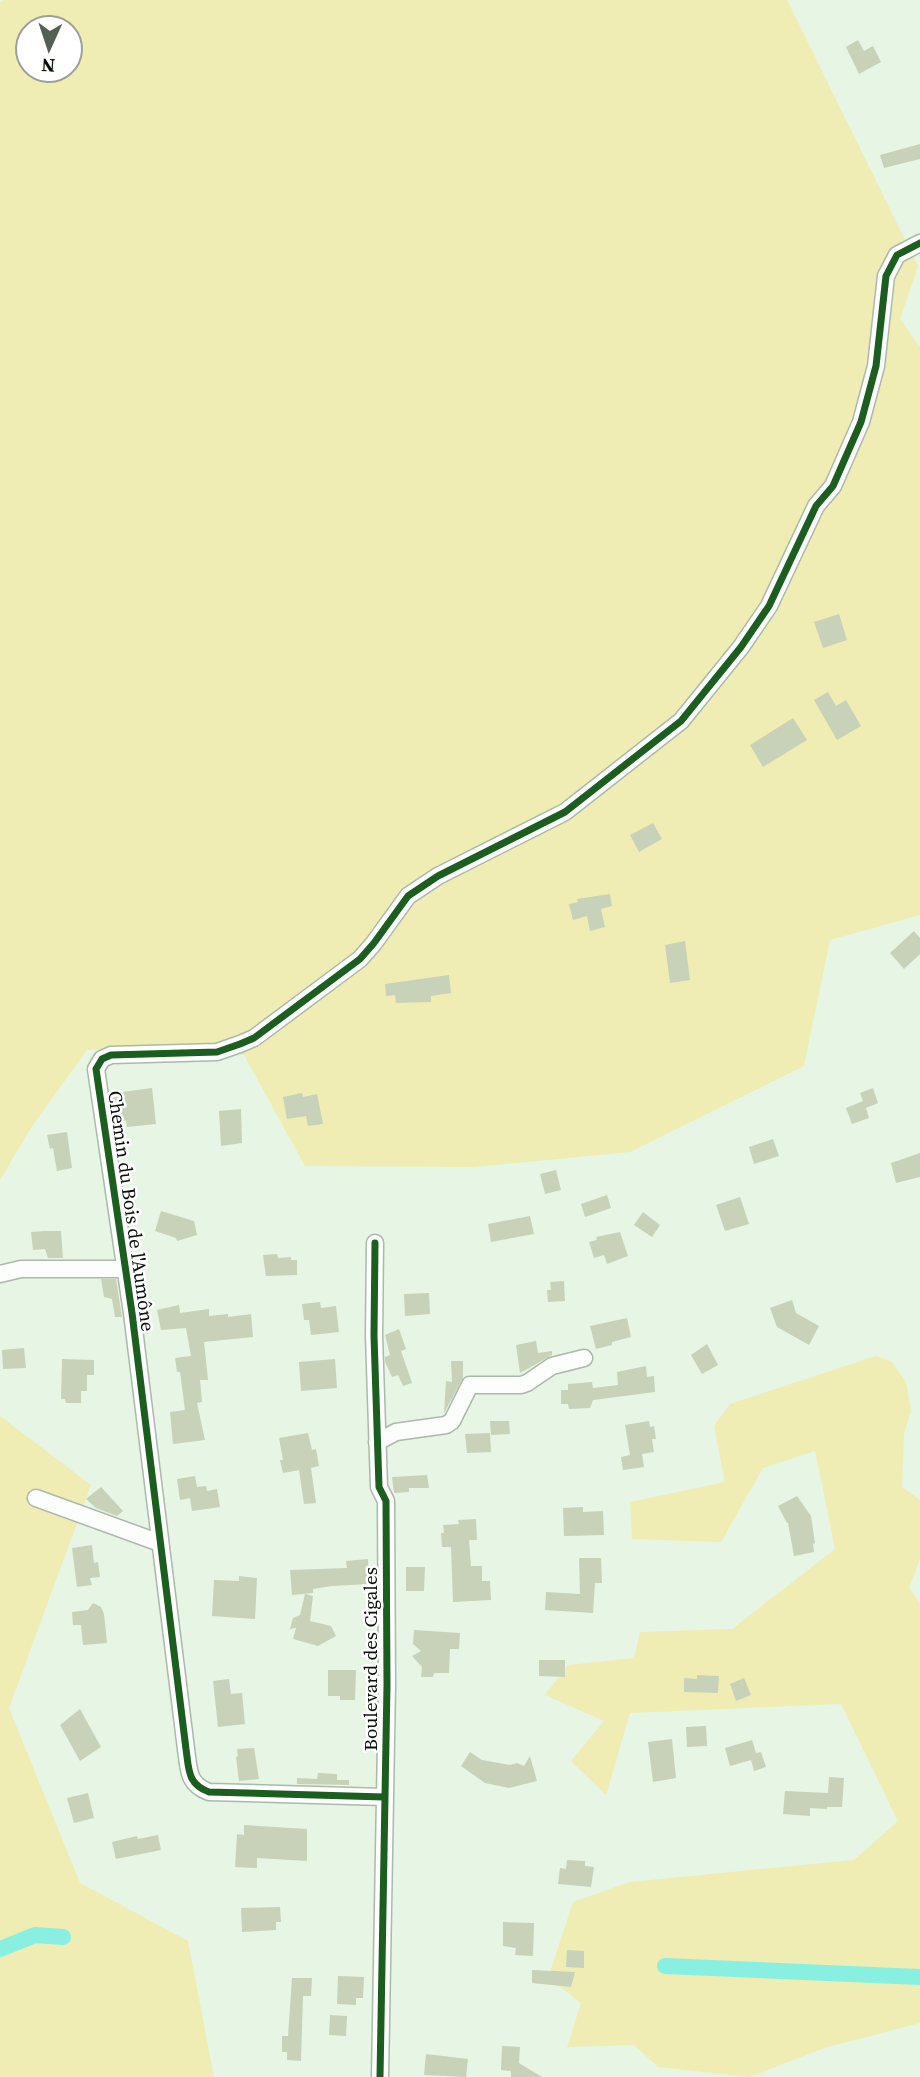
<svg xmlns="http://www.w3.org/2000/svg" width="920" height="2077" font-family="'Source Serif 4',serif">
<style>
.green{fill:#efedb3;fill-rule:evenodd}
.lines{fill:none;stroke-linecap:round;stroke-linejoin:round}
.canal{stroke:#88efe1;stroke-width:16}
.building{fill:#c7d2b9}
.minor-casing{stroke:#adb8ac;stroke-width:19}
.minor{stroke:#fbfefb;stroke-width:16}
.cycleway-casing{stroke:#fff;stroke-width:11}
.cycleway{stroke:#1b5e20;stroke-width:7}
.labels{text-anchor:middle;stroke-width:5;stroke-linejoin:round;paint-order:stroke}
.street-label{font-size:19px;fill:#070f07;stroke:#fff}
</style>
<rect width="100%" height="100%" fill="#e6f5e4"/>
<g class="green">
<path d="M4 0H787L918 266 900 319 920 347V915L830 940 804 1066 630 1152 474 1167 305 1166 244 1055 149 1046 87 1050 32 1126 0 1180V2ZM28 28H70V70H28Z"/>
<polygon points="876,1356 892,1362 906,1382 911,1411 904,1433 902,1487 920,1500 920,1559 909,1588 920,1604 920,2023 824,2048 750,2077 658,2067 634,2045 567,2047 581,2003 548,1978 573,1902 630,1882 854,1860 898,1821 841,1704 630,1713 606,1795 571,1761 604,1721 545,1695 568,1665 634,1658 640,1632 732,1629 835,1549 815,1451 763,1468 721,1542 632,1539 630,1502 725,1482 714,1426 730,1404"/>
<polygon points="0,1416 91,1485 9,1708 80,1883 188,1941 214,2077 0,2077"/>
</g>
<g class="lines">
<g class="canal">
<polyline points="0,1949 35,1935 63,1937"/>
<polyline points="665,1966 920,1977"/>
</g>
</g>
<g class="building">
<polygon points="858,40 864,51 873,46 881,62 859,74 846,47"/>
<polygon points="920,144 920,159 884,168 880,155"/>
<polygon points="839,614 847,640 823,648 814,622"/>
<polygon points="828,692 836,706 846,700 861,726 837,740 814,700"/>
<polygon points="793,718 807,740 763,767 750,745"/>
<polygon points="653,823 662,839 639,852 630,835"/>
<polygon points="610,894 612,906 601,909 605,927 590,931 587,916 573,920 569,904 578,902 577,899"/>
<polygon points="914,931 920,938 920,954 904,969 890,953"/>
<polygon points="685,941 690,980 670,983 665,945"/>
<polygon points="449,975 451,993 431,996 431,1002 396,1003 395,995 386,996 385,984"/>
<polygon points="152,1088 156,1124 127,1127 126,1120 115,1124 111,1098 123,1096 122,1092"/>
<polygon points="873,1088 878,1103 866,1108 869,1118 852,1124 846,1108 863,1101 860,1093"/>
<polygon points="302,1093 303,1097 317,1094 323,1124 308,1126 306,1116 287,1119 283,1097"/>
<polygon points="241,1109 242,1143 221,1146 219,1111"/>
<polygon points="67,1132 72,1168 57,1171 53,1148 50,1149 47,1135"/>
<polygon points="773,1139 779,1156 754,1164 749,1147"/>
<polygon points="920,1153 920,1177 896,1183 891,1163"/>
<polygon points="556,1170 561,1190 545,1194 540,1174"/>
<polygon points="607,1195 611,1208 585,1217 581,1204"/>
<polygon points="740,1197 749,1224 725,1231 716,1205"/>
<polygon points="161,1211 194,1221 197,1235 177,1241 176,1238 155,1231"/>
<polygon points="643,1212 660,1225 652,1237 634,1225"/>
<polygon points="530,1216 534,1234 491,1242 488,1224"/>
<polygon points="44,1231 61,1231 63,1258 48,1258 45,1249 33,1250 31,1232"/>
<polygon points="620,1232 628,1256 607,1264 604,1255 594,1258 589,1242 597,1240 596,1237"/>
<polygon points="277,1254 278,1258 291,1257 291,1260 297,1260 297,1275 266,1276 263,1255"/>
<polygon points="101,1279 116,1279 122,1317 115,1317 112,1299 104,1297"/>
<polygon points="564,1281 565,1301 548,1302 547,1290 551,1290 550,1282"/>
<polygon points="429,1293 430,1314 405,1316 404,1294"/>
<polygon points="792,1300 796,1313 819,1326 809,1345 777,1327 770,1308"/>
<polygon points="320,1302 321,1308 336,1306 339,1332 311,1335 309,1320 304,1320 302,1304"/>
<polygon points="179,1305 180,1313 209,1309 209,1316 228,1314 228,1317 251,1314 253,1337 204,1342 208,1380 200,1380 202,1402 197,1403 205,1440 173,1444 170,1412 185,1410 180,1372 177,1372 175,1358 191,1356 186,1328 161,1330 157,1310"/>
<polygon points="627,1318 631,1337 612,1342 612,1345 596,1349 590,1326"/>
<polygon points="399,1329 406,1349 401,1351 412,1383 403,1386 398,1375 392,1377 385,1362 385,1357 390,1355 385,1335"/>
<polygon points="536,1341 538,1353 552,1351 552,1355 520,1373 516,1345"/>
<polygon points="707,1344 718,1365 702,1374 691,1355"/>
<polygon points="24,1348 26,1368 3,1369 2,1350"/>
<polygon points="62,1359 94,1360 94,1375 87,1375 87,1391 81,1391 81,1403 66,1403 65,1399 61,1399"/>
<polygon points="335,1359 337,1388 301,1391 299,1362"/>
<polygon points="451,1361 463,1361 463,1378 444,1413 446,1381 452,1382"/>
<polygon points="646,1366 647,1377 654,1376 655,1392 593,1400 590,1408 569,1409 568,1404 561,1404 561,1390 568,1390 568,1384 592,1382 593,1388 618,1385 617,1372"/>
<polygon points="490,1421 509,1421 510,1434 491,1435"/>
<polygon points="649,1421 650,1427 654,1426 656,1439 652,1439 654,1452 642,1454 644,1467 623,1470 621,1457 630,1455 625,1425"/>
<polygon points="308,1433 312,1450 316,1449 319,1466 311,1468 316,1503 304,1504 299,1470 283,1473 280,1460 283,1460 279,1438"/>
<polygon points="490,1433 491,1452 467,1453 465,1434"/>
<polygon points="427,1475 429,1488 409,1488 409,1492 394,1493 392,1477"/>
<polygon points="195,1476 197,1487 206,1486 207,1491 217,1489 220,1507 192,1511 190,1498 180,1500 177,1479"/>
<polygon points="101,1487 123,1511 117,1516 96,1508 86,1499"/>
<polygon points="797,1496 811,1516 815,1543 813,1544 814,1552 794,1556 788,1523 787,1523 778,1506"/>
<polygon points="583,1507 583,1512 603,1511 604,1535 564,1536 563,1508"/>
<polygon points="476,1519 477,1540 469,1540 471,1566 482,1566 482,1581 490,1581 491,1600 453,1602 451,1547 442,1547 441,1533 444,1533 443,1525 459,1524 458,1520"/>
<polygon points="92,1545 94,1563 98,1562 100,1577 90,1578 92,1585 77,1587 72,1548"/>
<polygon points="579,1558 601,1558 602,1583 595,1583 593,1613 545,1610 546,1592 580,1594"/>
<polygon points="368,1559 369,1584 332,1586 313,1589 313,1593 292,1595 290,1570 347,1568 346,1561"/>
<polygon points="406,1567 425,1567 424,1591 406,1591"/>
<polygon points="239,1576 257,1578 255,1619 212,1616 214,1580 239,1581"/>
<polygon points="305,1594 313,1596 310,1621 331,1626 336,1636 318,1646 293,1639 296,1628 290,1629 293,1618 300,1615"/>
<polygon points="93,1603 101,1607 104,1614 107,1643 83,1645 81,1625 73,1625 72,1612 88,1610"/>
<polygon points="414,1630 460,1633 459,1649 450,1649 449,1673 434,1673 433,1677 421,1677 422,1667 412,1656 421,1651 413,1644"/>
<polygon points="539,1660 565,1660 565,1677 539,1676"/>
<polygon points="328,1670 356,1670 355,1700 340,1700 340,1696 328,1696"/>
<polygon points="697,1675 719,1676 718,1693 684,1692 684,1678 697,1679"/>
<polygon points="744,1678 751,1695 736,1701 730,1684"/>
<polygon points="229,1679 231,1694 242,1693 245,1724 218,1727 213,1681"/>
<polygon points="80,1709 101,1747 80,1761 60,1725"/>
<polygon points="706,1726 707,1746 687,1747 686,1727"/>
<polygon points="672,1739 676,1778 653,1782 648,1742"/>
<polygon points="752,1740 756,1753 761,1752 766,1767 754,1771 751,1760 730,1766 725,1748"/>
<polygon points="254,1748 259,1779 239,1781 236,1757 238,1756 237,1749"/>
<polygon points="470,1752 482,1760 510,1765 517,1763 524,1766 530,1756 537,1781 509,1788 485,1783 461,1766"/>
<polygon points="318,1773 337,1774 337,1780 349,1780 349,1785 297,1784 297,1778 317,1779"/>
<polygon points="829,1777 844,1778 842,1807 827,1807 827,1809 810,1808 810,1816 783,1814 785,1791 828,1793"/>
<polygon points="88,1793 94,1818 74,1823 67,1798"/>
<polygon points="244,1825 307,1829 307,1861 257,1858 257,1868 235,1867 237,1834 244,1835"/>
<polygon points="158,1835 161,1850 116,1859 112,1842 137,1836 138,1839"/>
<polygon points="567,1860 585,1861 585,1866 594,1867 591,1887 558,1884 560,1868 566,1869"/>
<polygon points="280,1907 281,1922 276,1922 276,1930 242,1932 241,1908"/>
<polygon points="503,1922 534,1923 533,1956 515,1955 516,1948 503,1946"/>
<polygon points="567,1950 584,1951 584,1968 566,1967"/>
<polygon points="532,1970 575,1972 571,1987 532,1983"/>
<polygon points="338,1976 364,1977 363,1998 356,1998 356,2005 337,2004"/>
<polygon points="292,1978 312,1978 311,1996 303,1996 301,2061 287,2060 287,2052 282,2052 282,2036 288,2036"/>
<polygon points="330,2015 347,2016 346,2036 329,2035"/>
<polygon points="502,2046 520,2047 519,2063 542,2077 511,2077 511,2071 501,2070"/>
<polygon points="426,2054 468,2059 466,2077 424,2075"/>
</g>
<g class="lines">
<defs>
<g id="minor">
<polyline points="375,1243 374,1336 379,1487 386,1501 387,1685 380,2077"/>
<polyline points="0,1274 21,1269 124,1269"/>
<polyline points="377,1442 396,1432 446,1425 452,1421 470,1385 521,1385 527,1383 552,1366 584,1358"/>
<polyline points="36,1498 160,1543"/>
<path d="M384 1797 209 1792C187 1784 189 1769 186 1749L132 1313 96 1069 102 1059 111 1055 217 1052 240 1044 254 1038 360 959 374 943 408 896 438 876 565 812 681 721 741 647 769 606 816 506 833 486 861 422 876 366 886 276 897 255 920 243"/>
</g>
</defs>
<use href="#minor" class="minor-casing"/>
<use href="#minor" class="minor"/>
<defs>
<g id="cycleway">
<polyline points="375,1243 374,1336 379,1487 386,1501 387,1685 380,2077"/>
<path d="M384 1797 209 1792C187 1784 189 1769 186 1749L132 1313 96 1069 102 1059 111 1055 217 1052 240 1044 254 1038 360 959 374 943 408 896 438 876 565 812 681 721 741 647 769 606 816 506 833 486 861 422 876 366 886 276 897 255 920 243"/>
</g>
</defs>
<use href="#cycleway" class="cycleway-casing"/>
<use href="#cycleway" class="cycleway"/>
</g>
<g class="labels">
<g class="street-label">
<text transform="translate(132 1211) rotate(82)" y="7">Chemin du Bois de l'Aumône</text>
<text transform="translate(370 1659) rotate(-90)" y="7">Boulevard des Cigales</text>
</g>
</g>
<g transform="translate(49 49) rotate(183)"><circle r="33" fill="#ffffff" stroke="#9c9f9c" stroke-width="2"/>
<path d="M0-5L12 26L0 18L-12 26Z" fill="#556054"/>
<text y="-10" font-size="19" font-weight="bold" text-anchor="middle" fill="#070f07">N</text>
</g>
</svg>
